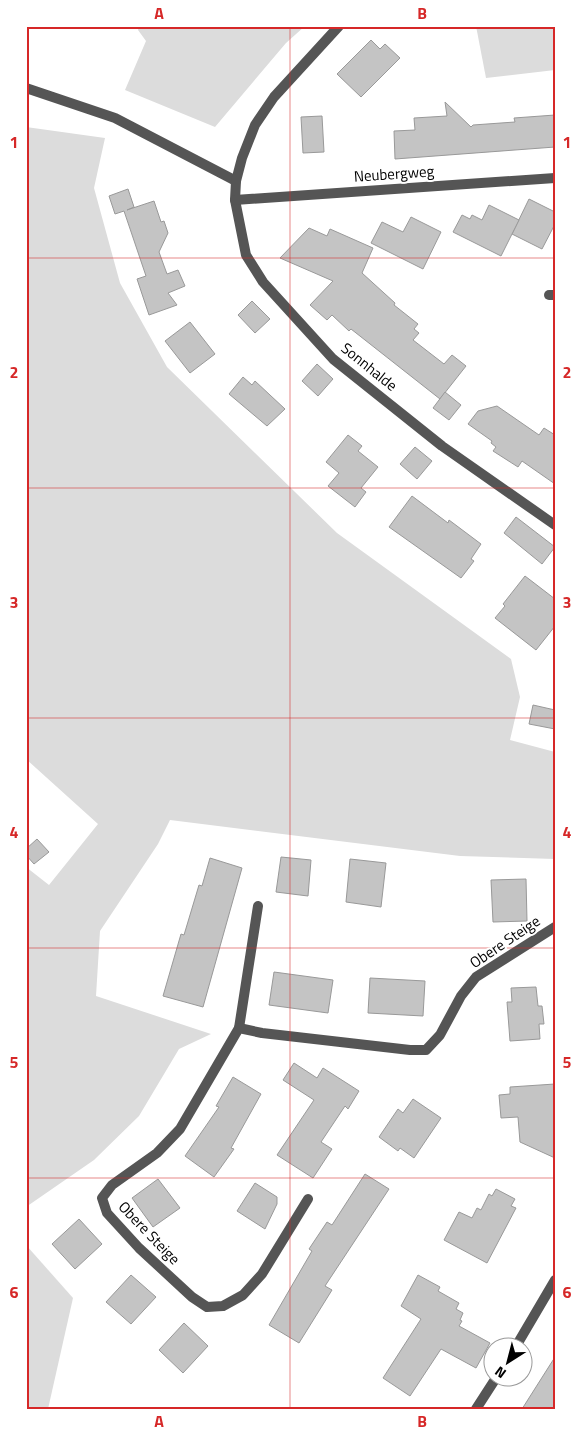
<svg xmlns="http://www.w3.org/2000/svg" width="581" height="1435" font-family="'Titillium Web',sans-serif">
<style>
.green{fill:#dcdcdc}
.building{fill:#c4c4c4;stroke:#999}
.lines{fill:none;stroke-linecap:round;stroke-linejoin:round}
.lane{stroke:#555;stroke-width:10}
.street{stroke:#555;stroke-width:10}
.grid{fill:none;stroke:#d62828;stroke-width:1;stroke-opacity:0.55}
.labels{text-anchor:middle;stroke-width:4;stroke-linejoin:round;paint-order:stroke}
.street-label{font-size:15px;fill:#000;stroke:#fff}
.neatline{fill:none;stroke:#d62828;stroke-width:2}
.grid-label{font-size:16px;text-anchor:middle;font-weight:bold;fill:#d62828}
</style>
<rect width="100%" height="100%" fill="#fff"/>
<g class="green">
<polygon points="139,26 305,26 286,43 215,127 125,90 146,41 138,30"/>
<polygon points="476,26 555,26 555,70 486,78"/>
<polygon points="26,127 105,138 94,188 120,283 167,367 337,533 511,659 520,697 510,740 555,752 555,859 460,856 170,820 158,844 100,931 96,996 211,1034 179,1049 139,1116 94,1160 26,1207 26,867 49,885 98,824 26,759"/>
<polygon points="26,1245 73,1298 48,1409 26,1409"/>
</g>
<g class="building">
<polygon points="371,40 380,49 385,44 400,58 361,97 337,74"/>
<polygon points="445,102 471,127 473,125 515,122 514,118 555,115 555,147 395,159 394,131 415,130 414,118 447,116"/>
<polygon points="322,116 324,152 303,153 301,117"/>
<polygon points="128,189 134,207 127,210 154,201 161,222 164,221 168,233 159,252 167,274 178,270 185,286 168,293 177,305 149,315 137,279 146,276 124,211 115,214 109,196"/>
<polygon points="529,199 555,212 555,224 542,249 512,234"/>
<polygon points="489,205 519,220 501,256 453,232 462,215 470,219 472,215 482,220"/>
<polygon points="411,217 441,232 423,269 371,243 382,222 403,232"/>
<polygon points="309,228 327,236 330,229 373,248 362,273 395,303 394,305 418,324 414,329 419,333 413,340 444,364 452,355 466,366 440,399 351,329 349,331 332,315 327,320 310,305 333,281 280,258"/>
<polygon points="252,301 270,319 255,333 238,315"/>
<polygon points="190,322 215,354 190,373 165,341"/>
<polygon points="317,364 333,379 318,396 302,381"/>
<polygon points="243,377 252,385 255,381 285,409 267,426 229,394"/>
<polygon points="445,392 461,405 449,420 433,408"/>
<polygon points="497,406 539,435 544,428 555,435 555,484 522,461 518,467 493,451 496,447 491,443 492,441 468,424 478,411"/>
<polygon points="348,435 362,446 358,451 378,467 361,488 366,492 355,507 328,486 339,473 326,462"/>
<polygon points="415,447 432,461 417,479 400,464"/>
<polygon points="412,496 448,523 449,520 481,544 471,559 474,561 461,578 389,527"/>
<polygon points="516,517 555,547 542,564 504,533"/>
<polygon points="525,576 555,599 555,626 536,650 495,618 505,606 503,604"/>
<polygon points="533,705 555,710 555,729 529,724"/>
<polygon points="37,839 49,852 34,864 26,855 26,849"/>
<polygon points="281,857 311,860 308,896 276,892"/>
<polygon points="210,858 242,868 203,1007 163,996 181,934 184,935 199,885 202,886"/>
<polygon points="350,859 386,863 381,907 346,902"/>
<polygon points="526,879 527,921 493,922 491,880"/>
<polygon points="274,972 333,980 328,1013 269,1005"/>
<polygon points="370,978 425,981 423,1016 368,1013"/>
<polygon points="536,987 538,1006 542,1006 544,1024 539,1024 540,1039 510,1041 507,1002 512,1002 511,988"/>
<polygon points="294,1063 317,1078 323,1068 359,1091 348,1109 345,1106 321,1142 332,1149 313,1178 277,1155 314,1100 283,1080"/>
<polygon points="233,1077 261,1094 231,1148 234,1149 214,1177 185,1156 219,1107 216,1106"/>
<polygon points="555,1084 555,1158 520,1142 518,1117 501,1118 499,1095 510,1094 510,1087"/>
<polygon points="413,1099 441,1118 414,1158 400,1148 398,1151 379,1137 398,1109 403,1113"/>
<polygon points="365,1174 389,1189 325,1286 332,1290 299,1343 269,1325 312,1251 309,1249 327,1222 332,1225"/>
<polygon points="158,1179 180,1208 153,1227 132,1198"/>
<polygon points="255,1183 277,1197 277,1204 265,1229 237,1211"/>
<polygon points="496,1189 515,1199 511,1206 516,1208 487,1263 444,1240 459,1212 472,1218 477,1208 481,1210 489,1194 492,1196"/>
<polygon points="79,1219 102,1244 75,1269 52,1244"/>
<polygon points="131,1275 156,1297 131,1324 106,1302"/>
<polygon points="418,1275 440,1287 438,1291 459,1303 456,1309 463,1313 460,1320 462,1321 459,1326 490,1343 476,1368 441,1349 410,1396 383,1378 421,1319 401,1306"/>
<polygon points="184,1323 208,1346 183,1373 159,1350"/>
<polygon points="555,1357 555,1409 522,1409"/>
</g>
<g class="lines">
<polyline class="lane" points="26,88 115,118 236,181"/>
<g class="street">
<polyline points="339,26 274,97 255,125 242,158 236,181 235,200 246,255 263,282 333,359 442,446 555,525"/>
<polyline points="235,200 555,178"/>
<polyline points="549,295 555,295"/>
<polyline points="239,1028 258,906"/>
<polyline points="308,1199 262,1274 243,1295 223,1306 207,1307 192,1297 139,1248 107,1213 102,1198 112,1185 157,1153 180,1129 239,1028 262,1033 410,1050 426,1050 440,1035 461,996 476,977 555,927"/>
<polyline points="515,1348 555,1280"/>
<polyline points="476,1409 496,1378"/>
</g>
</g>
<path class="grid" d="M290 26V1409M26 258H555M26 488H555M26 718H555M26 948H555M26 1178H555"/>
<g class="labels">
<g class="street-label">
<text transform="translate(394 174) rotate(-4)" y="5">Neubergweg</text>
<text transform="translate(369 367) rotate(39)" y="5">Sonnhalde</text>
<text transform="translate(505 942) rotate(-34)" y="5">Obere Steige</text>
<text transform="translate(149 1233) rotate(46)" y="5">Obere Steige</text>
</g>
</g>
<rect width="581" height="1435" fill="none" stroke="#ffffff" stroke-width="55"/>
<g transform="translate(508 1362) rotate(216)"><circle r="24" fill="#ffffff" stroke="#999999"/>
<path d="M0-4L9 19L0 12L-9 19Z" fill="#000000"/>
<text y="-8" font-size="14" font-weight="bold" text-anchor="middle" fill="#000000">N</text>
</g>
<rect x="28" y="28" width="526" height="1380" class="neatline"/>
<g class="grid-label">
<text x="159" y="19">A</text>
<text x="422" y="19">B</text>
<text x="14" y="148">1</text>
<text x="567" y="148">1</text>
<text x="14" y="378">2</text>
<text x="567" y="378">2</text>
<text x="14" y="608">3</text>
<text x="567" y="608">3</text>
<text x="14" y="838">4</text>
<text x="567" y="838">4</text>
<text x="14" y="1068">5</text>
<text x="567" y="1068">5</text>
<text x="14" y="1298">6</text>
<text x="567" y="1298">6</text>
<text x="159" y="1427">A</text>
<text x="422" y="1427">B</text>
</g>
</svg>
